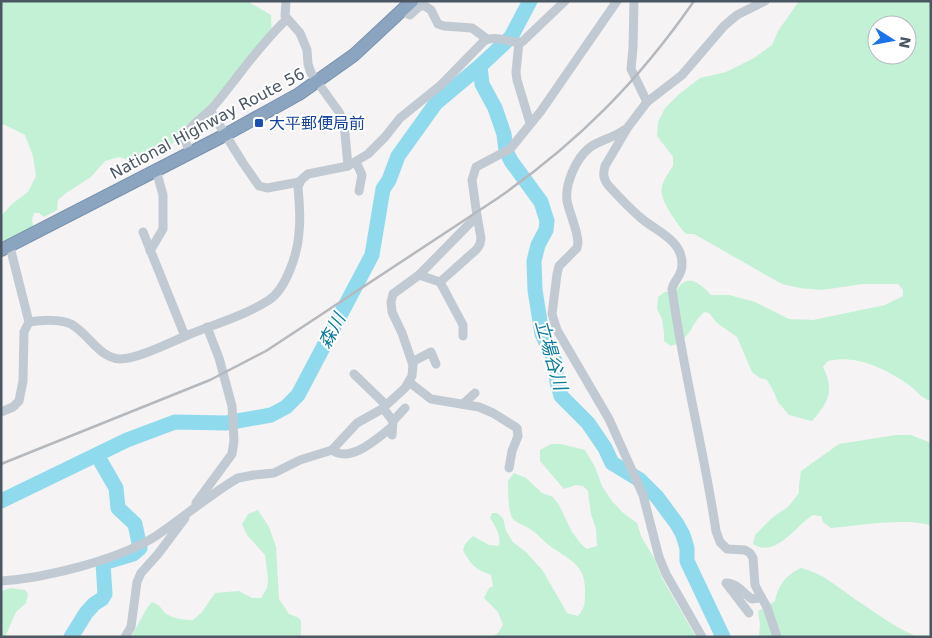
<svg xmlns="http://www.w3.org/2000/svg" width="932" height="638" font-family="'DejaVu Sans','Noto Sans JP',sans-serif">
<style>
.green{fill:#c3f1d5;fill-rule:evenodd}
.lines{fill:none;stroke-linecap:round;stroke-linejoin:round}
.river{stroke:#90daee;stroke-width:15}
.highway-casing{stroke:#7690ad;stroke-width:14}
.minor{stroke:#c1cad2;stroke-width:9}
.highway{stroke:#8ba5c1;stroke-width:12}
.rail{stroke:#b5b8bd;stroke-width:2.5}
.transit-dot{fill:#1a4fb4;stroke:#fff;stroke-width:2}
.labels{text-anchor:middle;stroke-width:4;stroke-linejoin:round;paint-order:stroke}
.street-label{font-size:16px;fill:#4a5661;stroke:#fff}
.transit-label{font-size:16px;fill:#164399;stroke:#fff;text-anchor:start}
.water-label{font-size:18px;font-style:italic;fill:#0c7c9b;stroke:#fff}
</style>
<rect width="100%" height="100%" fill="#f5f3f3"/>
<g class="green">
<polygon points="1,1 247,1 271,15 272,39 246,61 204,110 183,128 170,147 135,162 119,157 105,161 91,177 66,193 58,200 57,210 44,217 39,213 34,213 32,219 33,226 1,245 2,215 12,204 28,192 36,176 33,156 25,135 1,123"/>
<path d="M799 1H931V401C921 398 917 391 909 385 886 369 857 354 828 361L823 367C835 391 828 403 812 421L789 415 778 402 773 390 767 380 760 378 752 372 737 337 717 323 709 313 704 312C690 325 692 338 671 346L664 341V333L662 319 657 309 658 297 665 292 677 290C687 272 701 284 711 295H729L755 302 789 319 813 320 885 305 903 296V290L898 284H863L822 290 800 288 782 284 694 234H686C680 228 676 221 671 214 658 192 658 188 673 166V157L657 136 658 122 665 108 678 95 700 78 726 72 754 58 772 45 778 31ZM877 25H907V55H877Z"/>
<path d="M896 435H911L931 443V526C911 517 855 526 831 528L823 522 821 516 813 515C796 525 776 559 753 544L755 535 773 517 788 507 799 493V485L801 471 839 444Z"/>
<path d="M551 444H561L585 450 595 467 602 486 612 501 622 512 637 523 641 536 654 558 662 578 696 637H492L498 633 503 625 498 612 484 598 489 588 493 586 491 575C476 570 470 564 463 550L465 544 473 536 489 545 499 546C501 535 496 527 490 518L492 513H497L503 518 506 531 513 542 526 552 543 571 567 613 578 616C585 608 585 603 585 592 586 564 569 560 550 546 544 542 539 535 533 531 527 526 518 524 513 519 508 513 508 489 508 481L514 473 526 478 542 493 553 497 559 505 572 532 581 544 587 549 597 546 596 529 591 514 588 491 583 486 576 485 564 489 540 461V450Z"/>
<path d="M258 510 269 527 276 547 279 599 289 614 299 618 301 621V637H131L147 608 152 602C163 606 161 611 168 615 176 619 185 620 193 620L202 612 215 593 239 591 252 598H261L267 588 268 579 265 555 247 535 242 524 248 514Z"/>
<path d="M801 568C828 575 841 591 864 605 881 617 899 629 917 637H759L760 624 758 611 775 601C779 584 785 576 801 568Z"/>
<polygon points="11,588 25,590 28,594 26,603 16,612 5,637 1,637 1,591"/>
</g>
<g class="lines">
<g class="river">
<polyline points="480,66 482,84 495,108 504,134 506,151 511,161 541,202 547,221 546,230 538,245 534,261 535,290 542,334 555,361 557,382 561,396 588,423 605,448 612,463 640,480 657,497 677,524 683,535 687,548 687,561 723,637"/>
<polyline points="1,501 127,440 175,422 226,423 271,415 286,407 298,395 372,255 383,189 389,180 398,156 436,103 480,66 511,37 530,1"/>
<polyline points="71,637 86,613 94,604 102,599 105,594 103,563 133,554 140,548 135,524 118,508 116,488 97,455"/>
</g>
<defs>
<polyline id="highway" points="1,250 225,135 299,94 354,55 412,1"/>
</defs>
<use href="#highway" class="highway-casing"/>
<g class="minor">
<polyline points="286,1 285,16 300,33 307,50 308,64 311,73 339,112 344,123 348,166"/>
<polyline points="634,1 633,48 631,69 647,102"/>
<polyline points="403,10 408,14 410,15 420,6 425,6 431,10 438,24 444,26 472,28 487,39"/>
<polyline points="519,42 516,72 517,80 530,123"/>
<polyline points="210,110 243,163 259,186 267,188 300,182"/>
<path d="M624 130C614 138 599 140 589 148 576 159 565 183 567 201 570 215 577 228 578 242L577 248 559 266 557 274 552 314 557 330 609 419 643 495 659 557 666 574 702 637"/>
<path d="M191 153 184 139C188 126 203 118 212 108 237 79 258 46 287 19"/>
<polyline points="356,162 362,175 359,191"/>
<polyline points="143,232 185,336"/>
<polyline points="150,251 163,229 163,195 156,170"/>
<polyline points="419,275 440,282 477,249 480,244 481,238 477,216"/>
<polyline points="440,282 463,325 463,336"/>
<path d="M29 322C41 320 60 319 71 324 88 333 99 358 120 359 138 359 171 342 188 335 215 324 244 316 269 300 286 289 298 253 299 232 301 217 299 202 298 187L301 180 308 174 348 166 368 154 385 137 400 118 441 85 484 41C496 34 510 44 522 42L565 1"/>
<polyline points="412,362 431,352 436,364"/>
<polyline points="354,374 386,405"/>
<polyline points="409,382 431,399 479,407 493,413 517,428 518,436 512,451 509,468"/>
<polyline points="463,404 475,393"/>
<polyline points="383,408 393,421 392,435"/>
<polyline points="1,412 13,407 19,401 23,381 24,332 29,322 10,247"/>
<polyline points="393,421 405,408"/>
<path d="M332 450C351 464 377 438 392 427"/>
<polyline points="196,503 232,454 234,441 232,406 219,358 207,327"/>
<path d="M1 581C46 578 118 560 156 536 184 517 209 495 238 478L254 475 274 473 300 460 332 450 357 423 382 409 405 388 412 376 413 365 402 333 392 312 391 302 393 294 419 275 477 216 472 180 476 167 510 149 515 143 541 111 617 1"/>
<polyline points="760,595 767,607 777,637"/>
<path d="M749 613 726 583C737 583 743 593 752 599L759 598 760 595 755 585 753 558 750 553 745 550 727 549 720 542 716 531C704 450 683 371 672 289 674 280 682 276 682 265 683 240 657 232 641 218 629 208 619 197 608 185 603 178 603 174 605 166L628 127 647 102 682 75 724 26 737 15 765 1"/>
<polyline points="125,637 131,627 137,582 141,573 158,554 185,518"/>
</g>
<use href="#highway" class="highway"/>
<path class="rail" d="M1 464 210 380 266 351 498 198C578 142 638 82 694 1"/>
</g>
<rect class="transit-dot" x="254" y="118" width="10" height="10" rx="2.5"/>
<g class="labels">
<g class="street-label">
<text transform="translate(207 123) rotate(-28)" y="6">National Highway Route 56</text>
</g>
<g class="transit-label">
<text x="269" y="129">大平郵便局前</text>
</g>
<g class="water-label">
<text transform="translate(332 331) rotate(-62)" y="6">森川</text>
<text transform="translate(551 355) rotate(74)" y="6">立場谷川</text>
</g>
</g>
<rect width="932" height="638" fill="none" stroke="#4a5661" stroke-width="5"/>
<g transform="translate(892 40) rotate(101)"><circle r="24" fill="#ffffff" stroke="#b7bbc0"/>
<path d="M0-4L9 19L0 12L-9 19Z" fill="#1a73e8"/>
<text y="-8" font-size="14" font-weight="bold" text-anchor="middle" fill="#4a5661">N</text>
</g>
</svg>
